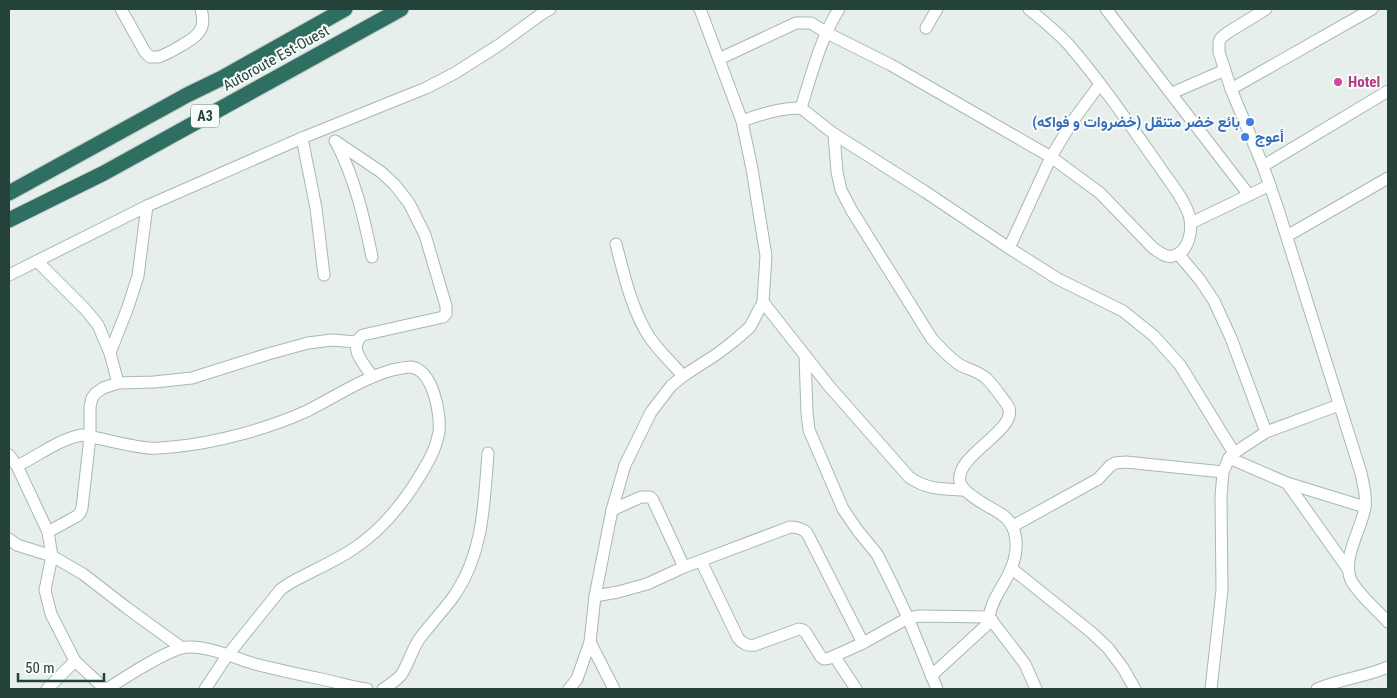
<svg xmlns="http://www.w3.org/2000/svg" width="1397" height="698" font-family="'Roboto Condensed',Vazirmatn,sans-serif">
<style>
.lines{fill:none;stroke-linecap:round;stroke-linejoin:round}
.street-casing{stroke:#a8b8b2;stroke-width:13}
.highway-casing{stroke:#c2cac8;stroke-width:17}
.street{stroke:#fff;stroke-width:11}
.highway{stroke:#2f6f62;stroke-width:15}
.hotel-dot{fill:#d1479c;stroke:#f7fbf9;stroke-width:2}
.shop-dot{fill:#3f7fe0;stroke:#f7fbf9;stroke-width:2}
.labels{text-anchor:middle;stroke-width:4;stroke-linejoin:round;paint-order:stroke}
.shield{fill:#f7fbf9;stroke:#637a73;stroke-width:1}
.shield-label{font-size:14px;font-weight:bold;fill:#24423a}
.street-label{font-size:15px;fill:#24423a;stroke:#f7fbf9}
.hotel-label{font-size:15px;font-weight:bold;fill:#b23c85;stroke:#f7fbf9;text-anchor:start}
.shop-label{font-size:15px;font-weight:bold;fill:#366cbe;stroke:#f7fbf9;text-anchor:end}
</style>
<rect width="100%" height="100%" fill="#e6efeb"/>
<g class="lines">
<defs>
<g id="street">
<path d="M121 9 145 52 150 57C153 57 155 57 158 57 166 55 195 39 199 32 204 26 203 16 201 9"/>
<polyline points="1106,9 1249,195"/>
<path d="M1266 9 1227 33 1221 38 1219 42V52L1231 89 1263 166 1277 206 1361 473C1363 484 1367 496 1365 507 1362 529 1340 560 1352 582 1361 597 1376 609 1388 622"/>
<polyline points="926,28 937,9"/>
<path d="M719 59 796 23H811L827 33 891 65 1051 157 1100 193 1153 248C1159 252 1166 258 1173 256 1190 252 1193 228 1189 215 1183 197 1169 181 1159 166 1130 125 1101 82 1068 44 1056 31 1042 20 1029 9"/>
<polyline points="1231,89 1372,9"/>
<polyline points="1172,93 1225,70"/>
<path d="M801 108C811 76 821 37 839 9"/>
<path d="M742 121C762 114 780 108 801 108L834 134 924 191 1009 248 1058 279 1123 311 1154 336 1180 365 1234 453"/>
<path d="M834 134 837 172 841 190 852 211 932 339C941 348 949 358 960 365 970 370 978 371 987 379 994 386 1000 395 1006 403 1026 428 954 453 960 482 963 494 990 507 1001 514 1019 525 1019 550 1011 569 1004 586 992 598 989 617L1025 664 1036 689"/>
<polyline points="302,138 316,208 324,275"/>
<path d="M335 141 381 172 395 185 409 203 425 235 446 306V314L443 317 363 335C347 347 364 364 372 376"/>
<path d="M336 142C355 179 364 217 372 257"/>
<polyline points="1263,166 1388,91"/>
<polyline points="1191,223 1270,185"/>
<polyline points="1287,236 1388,178"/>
<path d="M616 244C624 275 632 311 650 338 659 351 672 363 683 376"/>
<polyline points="1009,248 1051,157 1072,122 1100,84"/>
<polyline points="1179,255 1200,280 1214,301 1231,338 1266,432"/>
<polyline points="37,261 86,310 98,325 110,353 118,383"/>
<polyline points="9,275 147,206 302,138 426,88 455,73 499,45 540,15 550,9"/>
<path d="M763 302 829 386 909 477C927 490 943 489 964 490"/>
<polyline points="110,353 128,307 138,276 147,206"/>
<polyline points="805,355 807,413 809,430 843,509 858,531 877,554 892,584 908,618 937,689"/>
<polyline points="9,455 17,466 48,532 52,556 45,590 51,614 75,661 105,689"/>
<polyline points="1229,458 1287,483 1365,507"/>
<path d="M17 466C38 456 59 439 82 435 105 439 127 446 149 448 157 449 165 447 172 447 216 443 267 429 307 411 335 397 361 379 392 370 398 369 405 367 411 367 433 370 441 414 439 432 437 442 434 451 429 460 410 495 384 530 350 551 331 563 310 572 290 583L281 589 227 656 205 689"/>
<polyline points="1287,483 1348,569"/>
<polyline points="612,510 641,497 650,497 653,500 684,567"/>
<polyline points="1013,526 1098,479 1110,466 1115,463 1126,462 1223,472"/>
<polyline points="48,532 77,516 80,513 82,508 90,437 90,407 92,398 96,393 103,388 118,383 154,382 192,378 268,354 308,343 332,340 356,342"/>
<polyline points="9,539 17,545 52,556 83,574 127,608 182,648"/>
<path d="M701 561 738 638C743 644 747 646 755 645L799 629 803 630 806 633 821 657 824 659 830 658 863 643 908 618 920 616 989 617"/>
<polyline points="1011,568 1091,632 1108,648 1123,668 1135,689"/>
<path d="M595 596 618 592 647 584 684 567 790 527C797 527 802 528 807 533L863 643"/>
<polyline points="590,642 614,689"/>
<polyline points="835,657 856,689"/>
<polyline points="931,676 992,620"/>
<polyline points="47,689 75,661"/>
<path d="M107 689C127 676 159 655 181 648 203 643 234 658 255 664 279 670 302 675 326 680 340 683 354 688 367 689"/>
<path d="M383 689C389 685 396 681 401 675 409 663 412 649 420 638 432 622 445 609 456 593 484 550 484 502 488 453"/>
<polyline points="569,689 577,679 590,642 595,596 612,510 625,465 651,412 671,386 683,376 717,354 734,341 750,327 763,302 766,256 752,169 742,121 700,9"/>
<polyline points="1211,689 1222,590 1221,497 1223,472 1229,458 1234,453 1266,432 1339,405"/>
<path d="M1317 689C1340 679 1365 677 1388 667"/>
</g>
<g id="highway">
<polyline points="9,193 187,95 222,78 345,9"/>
<polyline points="9,220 104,173 401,9"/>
</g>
</defs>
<use href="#street" class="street-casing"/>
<use href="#highway" class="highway-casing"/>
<use href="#street" class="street"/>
<use href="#highway" class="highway"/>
</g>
<circle class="hotel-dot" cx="1338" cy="82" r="5"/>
<g class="shop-dot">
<circle cx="1250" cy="122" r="5"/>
<circle cx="1245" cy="137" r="5"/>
</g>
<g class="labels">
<rect class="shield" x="191" y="104.5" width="28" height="23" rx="4"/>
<g class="shield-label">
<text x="205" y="121">A3</text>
</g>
<g class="street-label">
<text transform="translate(276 58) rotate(-29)" y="5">Autoroute Est-Ouest</text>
</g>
<g class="hotel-label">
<text x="1348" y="87">Hotel</text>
</g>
<g class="shop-label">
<text x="1240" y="127">بائع خضر متنقل (خضروات و فواكه)</text>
<text x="1255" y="142" text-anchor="start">أعوج</text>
</g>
</g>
<rect width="1397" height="698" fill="none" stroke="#24423a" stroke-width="20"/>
<path d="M18 673v8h86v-8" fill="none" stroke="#24423a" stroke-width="2.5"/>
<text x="25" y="673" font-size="15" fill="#24423a" stroke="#f7fbf9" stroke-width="4" paint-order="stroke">50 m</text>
</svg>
